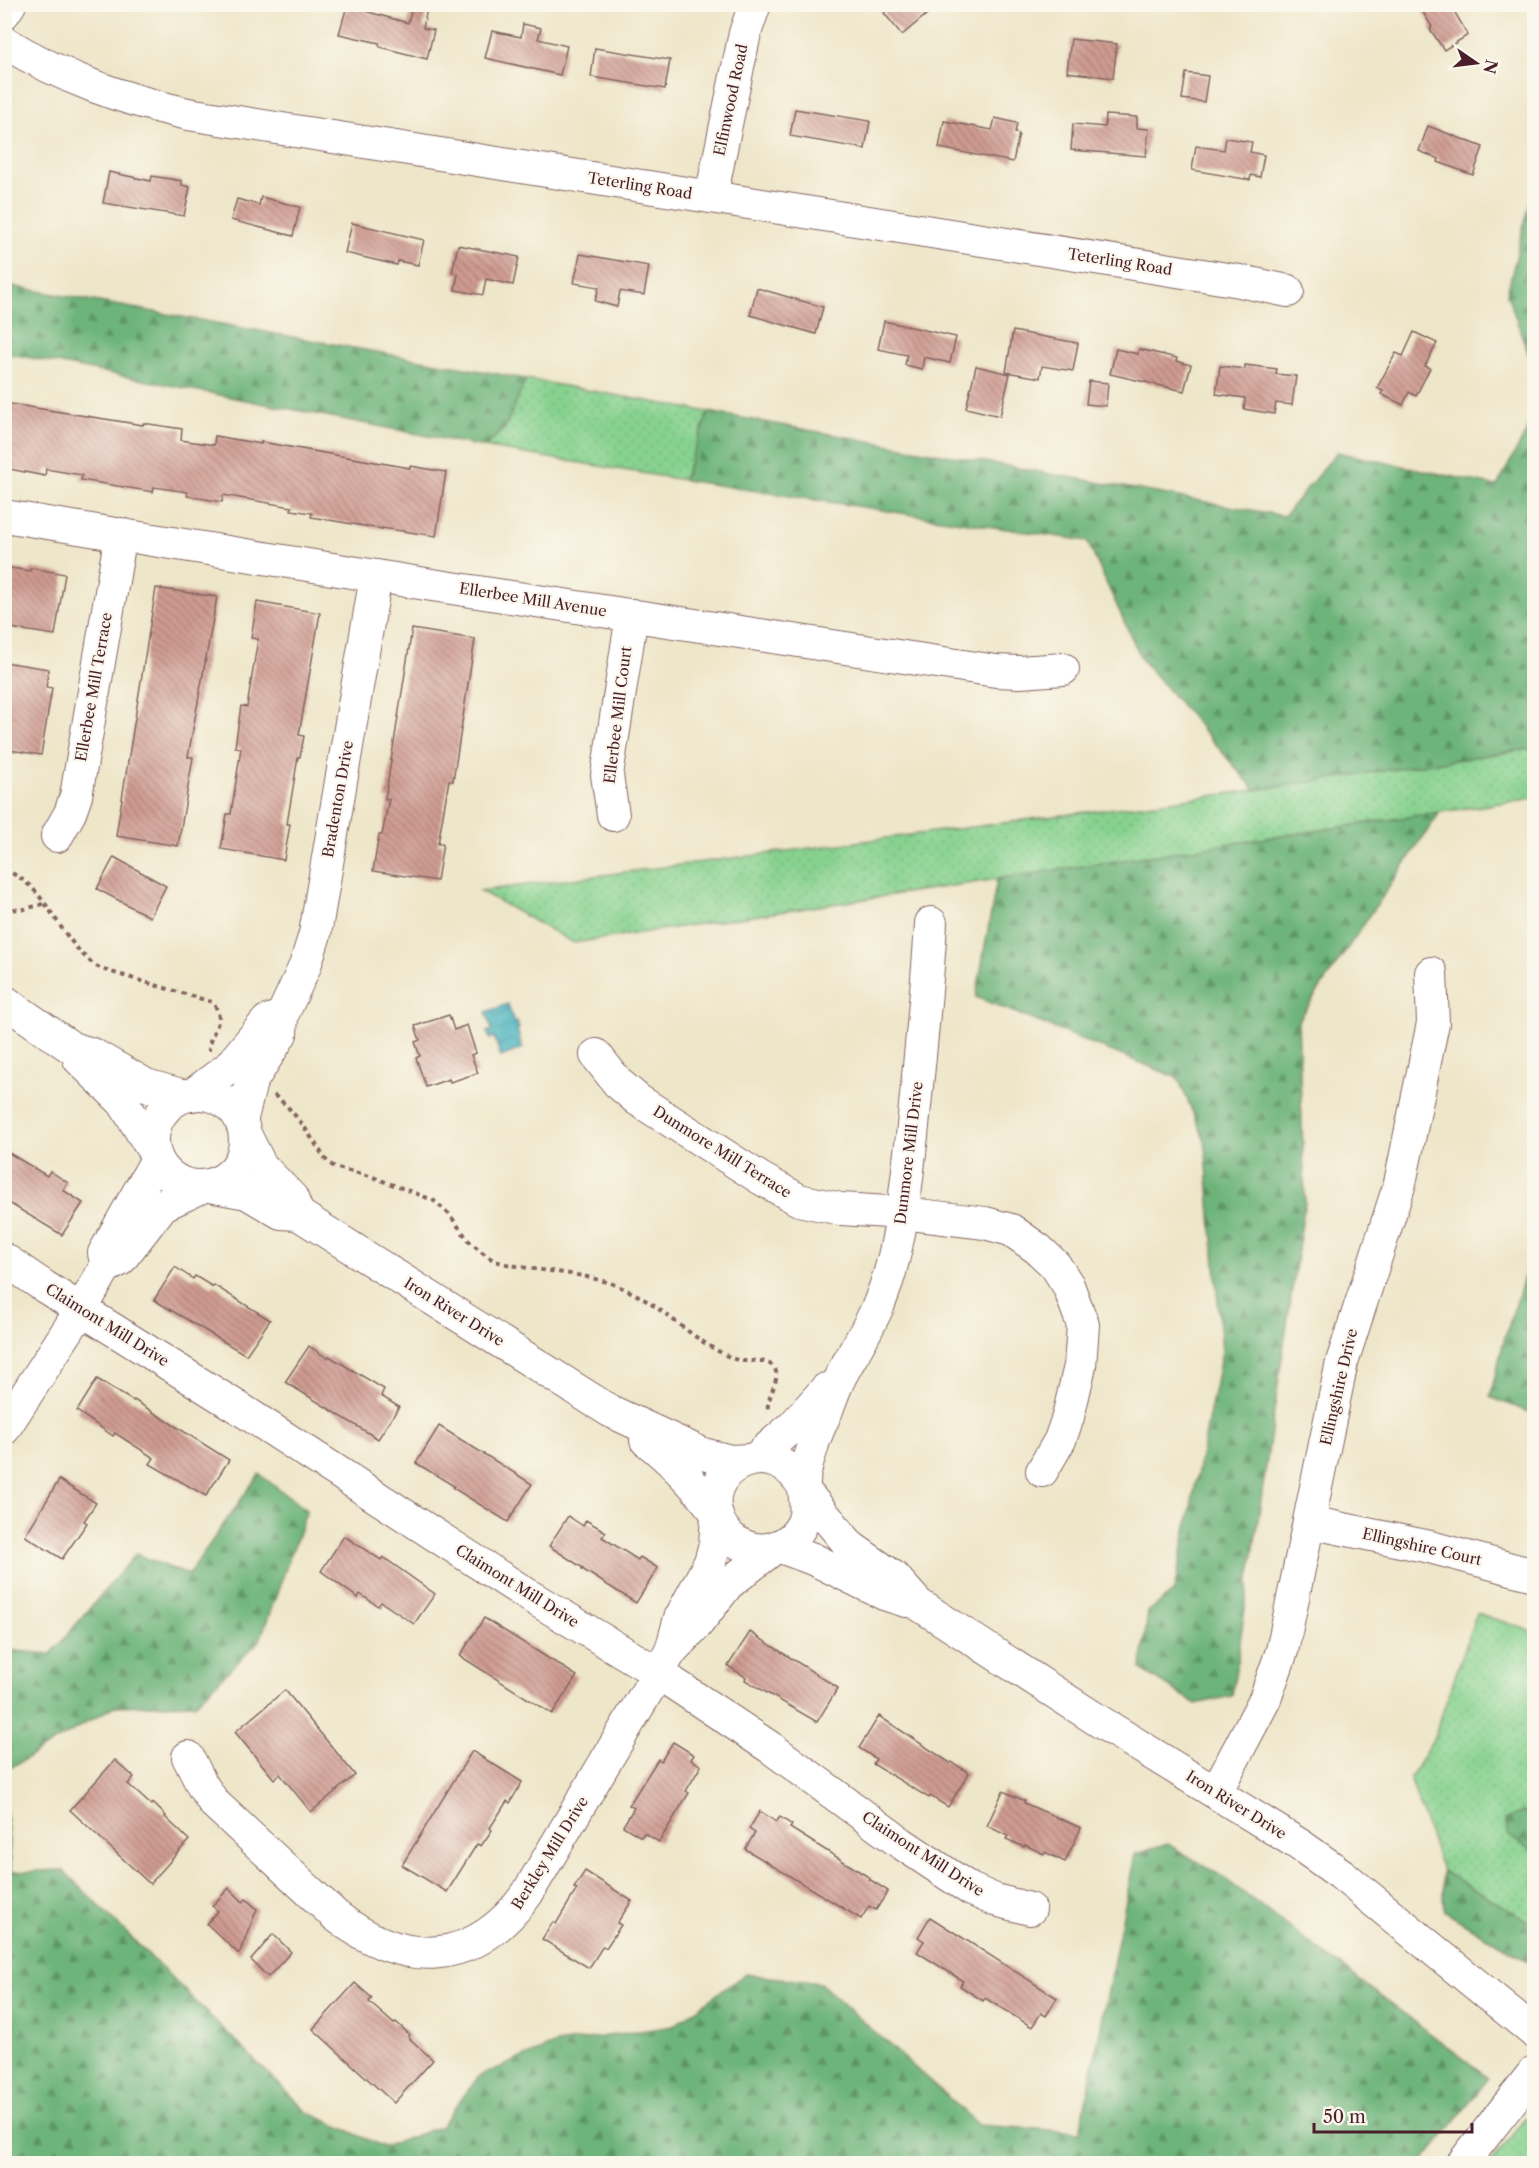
<svg xmlns="http://www.w3.org/2000/svg" width="1539" height="2168" font-family="'Libre Caslon Text',serif">
<style>
.grass{fill:url(#grass-dots);stroke:#68785d;stroke-width:1.5}
.forest{fill:url(#forest-firs);stroke:#5c6a52;stroke-width:1.5}
.water{fill:url(#water-waves);stroke:#466874;stroke-width:1.5}
.building{fill:url(#building-back-hatch)}
.lines{fill:none;stroke-linecap:round;stroke-linejoin:round}
.minor-casing{stroke:#836562;stroke-width:34}
.path{stroke:#836562;stroke-width:4;stroke-dasharray:4.5 4.5;stroke-linecap:butt}
.minor{stroke:#fff;stroke-width:32}
.labels{text-anchor:middle;stroke-width:4.5;stroke-linejoin:round;paint-order:stroke}
.street-label{font-size:15px;fill:#4a1f2b;stroke:#fbf7ec}
</style>
<defs>
<pattern id="grass-dots" width="8" height="8" patternUnits="userSpaceOnUse" patternTransform="scale(1.5)"><rect width="8" height="8" fill="#87d28f"/><path d="M2 2h.1M6 6h.1" fill="none" stroke="#76b47c" stroke-width="1.8" stroke-linecap="round"/></pattern>
<pattern id="forest-firs" width="22" height="20" patternUnits="userSpaceOnUse" patternTransform="scale(1.5)"><rect width="22" height="20" fill="#6db47a"/><path d="M5 1l3.5 6h-7zM16 11l3.5 6h-7z" fill="#5c9264"/></pattern>
<pattern id="water-waves" width="16" height="10" patternUnits="userSpaceOnUse" patternTransform="scale(1.5)"><rect width="16" height="10" fill="#41b0bc"/><path d="M0 5q4-4 8 0t8 0" fill="none" stroke="#388f99"/></pattern>
<pattern id="building-back-hatch" width="6" height="6" patternUnits="userSpaceOnUse" patternTransform="scale(1.5)"><rect width="6" height="6" fill="#cf9b91"/><path d="M-1 5l2 2M0 0l6 6M5-1l2 2" fill="none" stroke="#aa7e77"/></pattern>
</defs>
<rect width="100%" height="100%" fill="#fbf7ec"/>
<filter id="ink" filterUnits="userSpaceOnUse"><feTurbulence type="fractalNoise" baseFrequency=".0167" numOctaves="2"/><feDisplacementMap in="SourceGraphic" scale="12" xChannelSelector="R" yChannelSelector="G"/><feConvolveMatrix kernelMatrix="1 2 1 2 8 2 1 2 1" color-interpolation-filters="sRGB"/></filter>
<filter id="wash" filterUnits="userSpaceOnUse"><feTurbulence type="fractalNoise" baseFrequency=".008" numOctaves="4" result="noise"/><feDisplacementMap in="SourceGraphic" scale="24" xChannelSelector="R" yChannelSelector="G"/><feGaussianBlur stdDeviation="1.35" result="paint"/><feColorMatrix in="noise" values="0 0 0 0 0 0 0 0 0 0 0 0 0 0 0 0 0 1.4 0 .05"/><feComposite in="paint" operator="in"/></filter>
<g filter="url(#wash)">
<rect width="100%" height="100%" fill="#eee6c9"/>
<g class="grass">
<polygon points="526,379 709,412 683,480 484,447 504,429"/>
<polygon points="1534,748 1534,798 574,943 480,891 1255,790"/>
<polygon points="1477,1613 1534,1632 1534,1965 1444,1911 1442,1871 1410,1778 1433,1740"/>
<polygon points="1534,2107 1534,2163 1490,2163"/>
</g>
<g class="forest">
<polygon points="1534,182 1534,369 1507,294"/>
<polygon points="4,285 5,285 526,379 504,429 484,447 5,353"/>
<polygon points="709,412 1284,516 1337,452 1497,486 1534,418 1534,748 1255,790 1142,660 1087,541 683,480"/>
<polygon points="1440,812 1298,1021 1305,1202 1232,1696 1196,1704 1141,1669 1148,1612 1174,1591 1222,1352 1205,1141 1178,1078 976,997 997,879"/>
<polygon points="1534,1247 1534,1414 1490,1397 1504,1340"/>
<polygon points="259,1474 307,1510 260,1640 195,1704 115,1706 5,1771 5,1650 51,1654 136,1554 188,1575"/>
<polygon points="5,1802 12,1872 63,1870 307,2112 384,2147 441,2126 479,2076 556,2044 673,2026 745,1974 820,1983 979,2125 1080,2132 1135,1854 1168,1844 1220,1875 1489,2078 1422,2163 5,2163"/>
<polygon points="1523,1812 1534,1813 1534,1851 1509,1836 1504,1820"/>
<polygon points="1442,1871 1534,1924 1534,1965 1444,1911"/>
</g>
<polygon class="water" points="508,1004 514,1023 517,1022 519,1029 517,1030 523,1048 501,1057 494,1037 490,1039 487,1032 492,1030 486,1012"/>
<g id="blocks">
<g class="building">
<polygon points="413,4 428,4 423,28 434,30 427,59 380,47 379,43 339,34 347,6 408,23"/>
<polygon points="894,4 939,4 902,35 884,13"/>
<polygon points="1418,4 1450,4 1468,35 1444,50 1430,29 1432,27"/>
<polygon points="523,24 541,28 538,39 567,46 560,75 485,58 492,31 521,37"/>
<polygon points="1071,39 1117,44 1113,78 1067,72"/>
<polygon points="595,48 670,60 665,89 591,77"/>
<polygon points="1186,73 1208,76 1204,102 1182,99"/>
<polygon points="795,109 870,121 865,149 790,136"/>
<polygon points="1106,115 1137,117 1137,128 1149,129 1146,156 1071,150 1073,124 1105,127"/>
<polygon points="995,118 1017,123 1015,133 1019,134 1013,162 939,148 944,121 992,130"/>
<polygon points="1428,126 1483,147 1473,175 1438,162 1439,159 1419,151"/>
<polygon points="1226,138 1252,142 1250,152 1264,155 1260,177 1251,175 1250,180 1192,170 1196,146 1224,150"/>
<polygon points="109,172 151,181 152,176 182,181 182,185 190,187 184,216 103,203"/>
<polygon points="261,197 300,207 293,236 231,220 237,199 259,205"/>
<polygon points="352,223 424,240 418,265 398,261 397,265 345,253"/>
<polygon points="458,245 519,257 513,285 486,279 483,295 455,290 458,274 452,273"/>
<polygon points="580,254 649,266 644,295 620,291 617,307 595,301 599,287 574,283"/>
<polygon points="757,288 823,307 816,334 750,315"/>
<polygon points="884,321 956,337 950,363 924,357 922,369 905,365 907,355 878,349"/>
<polygon points="1013,331 1078,343 1073,371 1042,366 1040,378 1006,372"/>
<polygon points="1414,332 1437,343 1425,366 1430,368 1416,396 1409,392 1403,405 1381,394 1383,391 1377,388 1396,353 1403,356"/>
<polygon points="1116,349 1138,354 1139,349 1177,358 1176,361 1191,365 1184,391 1110,374"/>
<polygon points="1245,365 1277,369 1276,374 1296,376 1292,405 1276,403 1274,414 1244,409 1245,398 1216,394 1220,366 1245,369"/>
<polygon points="976,366 1010,374 1000,416 966,408"/>
<polygon points="1089,381 1108,383 1106,406 1086,404"/>
<polygon points="4,403 143,425 143,423 182,429 181,440 214,445 215,436 261,444 261,442 410,468 410,466 446,472 436,536 382,528 382,529 311,517 312,513 291,510 292,507 223,495 222,502 187,496 188,492 154,487 153,492 81,480 82,475 46,469 45,476 4,468"/>
<polygon points="4,567 30,571 31,568 65,574 55,635 4,627"/>
<polygon points="156,588 217,597 188,757 193,757 178,846 116,836"/>
<polygon points="257,602 320,613 299,735 304,736 300,757 298,757 287,824 290,824 284,860 221,849 227,814 231,814 241,748 235,747 241,706 247,707 258,639 251,638"/>
<polygon points="412,629 475,639 453,781 449,780 438,844 443,844 437,881 373,871 379,835 382,835 389,799 385,799"/>
<polygon points="4,662 49,669 46,687 52,688 41,755 4,749"/>
<polygon points="114,857 166,886 150,917 97,889"/>
<polygon points="449,1015 454,1030 467,1025 476,1053 471,1055 478,1073 450,1082 449,1079 426,1087 416,1058 420,1056 415,1042 420,1040 415,1026"/>
<polygon points="4,1150 47,1176 50,1171 68,1183 63,1190 83,1203 62,1235 4,1200"/>
<polygon points="175,1267 193,1279 195,1276 213,1287 214,1285 270,1320 246,1355 154,1300"/>
<polygon points="309,1346 327,1358 329,1356 384,1389 381,1396 399,1407 378,1439 285,1382"/>
<polygon points="97,1379 133,1401 134,1400 229,1460 206,1496 150,1464 154,1458 115,1433 113,1436 77,1411"/>
<polygon points="439,1426 532,1484 508,1522 453,1488 454,1486 416,1463"/>
<polygon points="59,1480 96,1503 84,1521 87,1523 62,1559 25,1536"/>
<polygon points="568,1516 583,1526 586,1520 606,1532 602,1537 638,1560 640,1557 658,1568 636,1603 582,1569 583,1568 549,1546"/>
<polygon points="344,1536 381,1560 383,1557 435,1594 414,1624 381,1602 378,1606 360,1594 358,1598 321,1571"/>
<polygon points="484,1618 577,1676 552,1714 460,1656"/>
<polygon points="750,1632 838,1688 817,1722 745,1680 746,1677 728,1666"/>
<polygon points="285,1690 355,1775 311,1812 280,1774 274,1779 235,1732"/>
<polygon points="879,1716 950,1763 952,1762 969,1773 948,1807 930,1796 929,1798 873,1764 876,1759 859,1748"/>
<polygon points="673,1742 694,1755 691,1759 701,1766 686,1791 689,1793 659,1842 644,1833 641,1837 623,1826 634,1808 629,1805 658,1759 661,1761"/>
<polygon points="472,1751 522,1782 510,1803 507,1801 490,1828 492,1830 481,1846 477,1844 447,1892 402,1865"/>
<polygon points="115,1760 134,1777 128,1784 151,1805 153,1803 166,1816 165,1817 189,1840 150,1884 70,1810"/>
<polygon points="1003,1791 1025,1801 1024,1803 1081,1828 1065,1862 1045,1852 1044,1854 1025,1845 1024,1847 1006,1839 1008,1836 987,1826"/>
<polygon points="760,1811 776,1822 780,1817 792,1825 790,1828 870,1878 869,1879 888,1891 876,1910 869,1906 861,1919 745,1849 755,1833 749,1829"/>
<polygon points="585,1871 632,1901 617,1923 621,1925 606,1948 603,1946 589,1968 542,1939 553,1922 556,1924 577,1889 574,1888"/>
<polygon points="229,1888 243,1902 246,1899 257,1909 239,1954 207,1924 218,1911 212,1906"/>
<polygon points="930,1917 1057,1998 1046,2016 1041,2013 1032,2027 985,1998 983,2001 960,1986 963,1981 917,1952 924,1941 918,1937"/>
<polygon points="273,1934 291,1952 268,1977 251,1960"/>
<polygon points="355,1983 372,1998 369,2002 394,2024 396,2022 410,2035 408,2037 433,2060 394,2103 313,2029"/>
</g>
</g>
</g>
<g filter="url(#ink)">
<use href="#blocks" fill-opacity="0" stroke="#836562" stroke-width="1.5"/>
<g class="lines">
<defs>
<g id="minor">
<polyline points="4,13 10,4"/>
<path d="M4 42C65 79 119 98 188 114L1240 281 1288 291"/>
<polyline points="711,197 745,33 755,4"/>
<polyline points="4,516 432,585 996,671 1020,672 1063,669"/>
<polyline points="613,815 607,775 632,615"/>
<polyline points="57,836 70,813 76,796 121,534"/>
<polyline points="4,1001 72,1048 92,1054 146,1085 185,1096"/>
<polyline points="596,1055 618,1083 638,1100 760,1178 799,1200 841,1209 903,1213 985,1223 1011,1230 1038,1249 1055,1265 1068,1285 1083,1325 1080,1366 1068,1417 1060,1440 1042,1471"/>
<polyline points="79,1059 123,1102 154,1152"/>
<circle cx="199" cy="1140" r="46"/>
<polyline points="192,1095 228,1068 267,1021 282,1016"/>
<polyline points="241,1122 251,1082 281,1034 282,1016 305,966 315,934 376,576"/>
<polyline points="245,1134 261,1166 292,1198 298,1214"/>
<polyline points="209,1186 247,1193 281,1213 298,1214 610,1411 703,1454 731,1461 749,1460"/>
<polyline points="105,1258 104,1253 157,1159"/>
<polyline points="4,1259 45,1287 242,1410 528,1595 658,1673 771,1748 901,1843 970,1889 995,1900 1030,1909"/>
<polyline points="4,1429 81,1310 105,1268 120,1260 163,1205 202,1187"/>
<path d="M646 1440C673 1461 695 1485 716 1512"/>
<polyline points="755,1459 793,1426 826,1389"/>
<path d="M804 1488C774 1433 704 1465 716 1513 720 1528 731 1541 745 1546 763 1554 786 1547 798 1531 809 1517 805 1504 804 1488 803 1476 808 1459 812 1448 815 1435 822 1422 827 1410 832 1396 837 1381 845 1368 857 1347 869 1327 879 1304 901 1250 905 1193 912 1136 919 1065 927 994 931 923"/>
<polyline points="806,1493 851,1547 895,1578 918,1604 1099,1721 1300,1845 1341,1874 1534,2032"/>
<polyline points="717,1516 715,1544 710,1562 680,1618 671,1651 697,1624 728,1584 774,1548"/>
<polyline points="1309,1522 1430,1547 1534,1575"/>
<polyline points="778,1546 813,1559 884,1594 906,1601"/>
<path d="M188 1757 202 1785 214 1803 336 1916C405 1969 474 1967 527 1894L671 1651"/>
<polyline points="1216,1792 1265,1699 1282,1651 1342,1362 1400,1183 1433,1023 1431,973"/>
<polyline points="1462,2164 1534,2072"/>
</g>
</defs>
<use href="#minor" class="minor-casing"/>
<g class="path">
<path d="M4 869C16 875 26 881 35 891 57 916 71 951 101 969L212 1002C229 1022 208 1031 209 1051"/>
<polyline points="4,908 21,910 43,904"/>
<path d="M274 1095 287 1106 303 1125 328 1163 337 1168 370 1176 433 1200 449 1214 469 1241 487 1256 495 1261C536 1273 580 1270 620 1287 660 1303 687 1336 724 1354 730 1358 738 1361 746 1361 755 1361 769 1359 775 1369 781 1381 765 1398 768 1413"/>
</g>
<use href="#minor" class="minor"/>
</g>
</g>
<g class="labels">
<g class="street-label">
<text transform="translate(731 100) rotate(-78)" y="5">Elfinwood Road</text>
<text transform="translate(640 186) rotate(9)" y="5">Teterling Road</text>
<text transform="translate(1120 262) rotate(9)" y="5">Teterling Road</text>
<text transform="translate(533 600) rotate(9)" y="5">Ellerbee Mill Avenue</text>
<text transform="translate(94 687) rotate(-80)" y="5">Ellerbee Mill Terrace</text>
<text transform="translate(618 715) rotate(-83)" y="5">Ellerbee Mill Court</text>
<text transform="translate(338 799) rotate(-80)" y="5">Bradenton Drive</text>
<text transform="translate(722 1152) rotate(32)" y="5">Dunmore Mill Terrace</text>
<text transform="translate(909 1153) rotate(-83)" y="5">Dunmore Mill Drive</text>
<text transform="translate(454 1312) rotate(32)" y="5">Iron River Drive</text>
<text transform="translate(107 1325) rotate(32)" y="5">Claimont Mill Drive</text>
<text transform="translate(1339 1387) rotate(-77)" y="5">Ellingshire Drive</text>
<text transform="translate(1422 1547) rotate(13)" y="5">Ellingshire Court</text>
<text transform="translate(517 1586) rotate(32)" y="5">Claimont Mill Drive</text>
<text transform="translate(1236 1805) rotate(32)" y="5">Iron River Drive</text>
<text transform="translate(550 1853) rotate(-58)" y="5">Berkley Mill Drive</text>
<text transform="translate(923 1854) rotate(33)" y="5">Claimont Mill Drive</text>
</g>
</g>
<rect width="1539" height="2168" fill="none" stroke="#fbf7ec" stroke-width="24"/>
<g transform="translate(1476 63) rotate(104)" stroke="#fbf7ec" stroke-width="4.5" paint-order="stroke">
<path d="M0-4.5L10 22L0 15L-10 22Z" fill="#4a1f2b"/>
<text y="-9" font-size="16" font-weight="bold" text-anchor="middle" fill="#4a1f2b">N</text>
</g>
<path d="M1314 2123v9h158v-9" fill="none" stroke="#4a1f2b" stroke-width="3"/>
<text x="1323" y="2123" font-size="18" fill="#4a1f2b" stroke="#fbf7ec" stroke-width="4.5" paint-order="stroke">50 m</text>
</svg>
